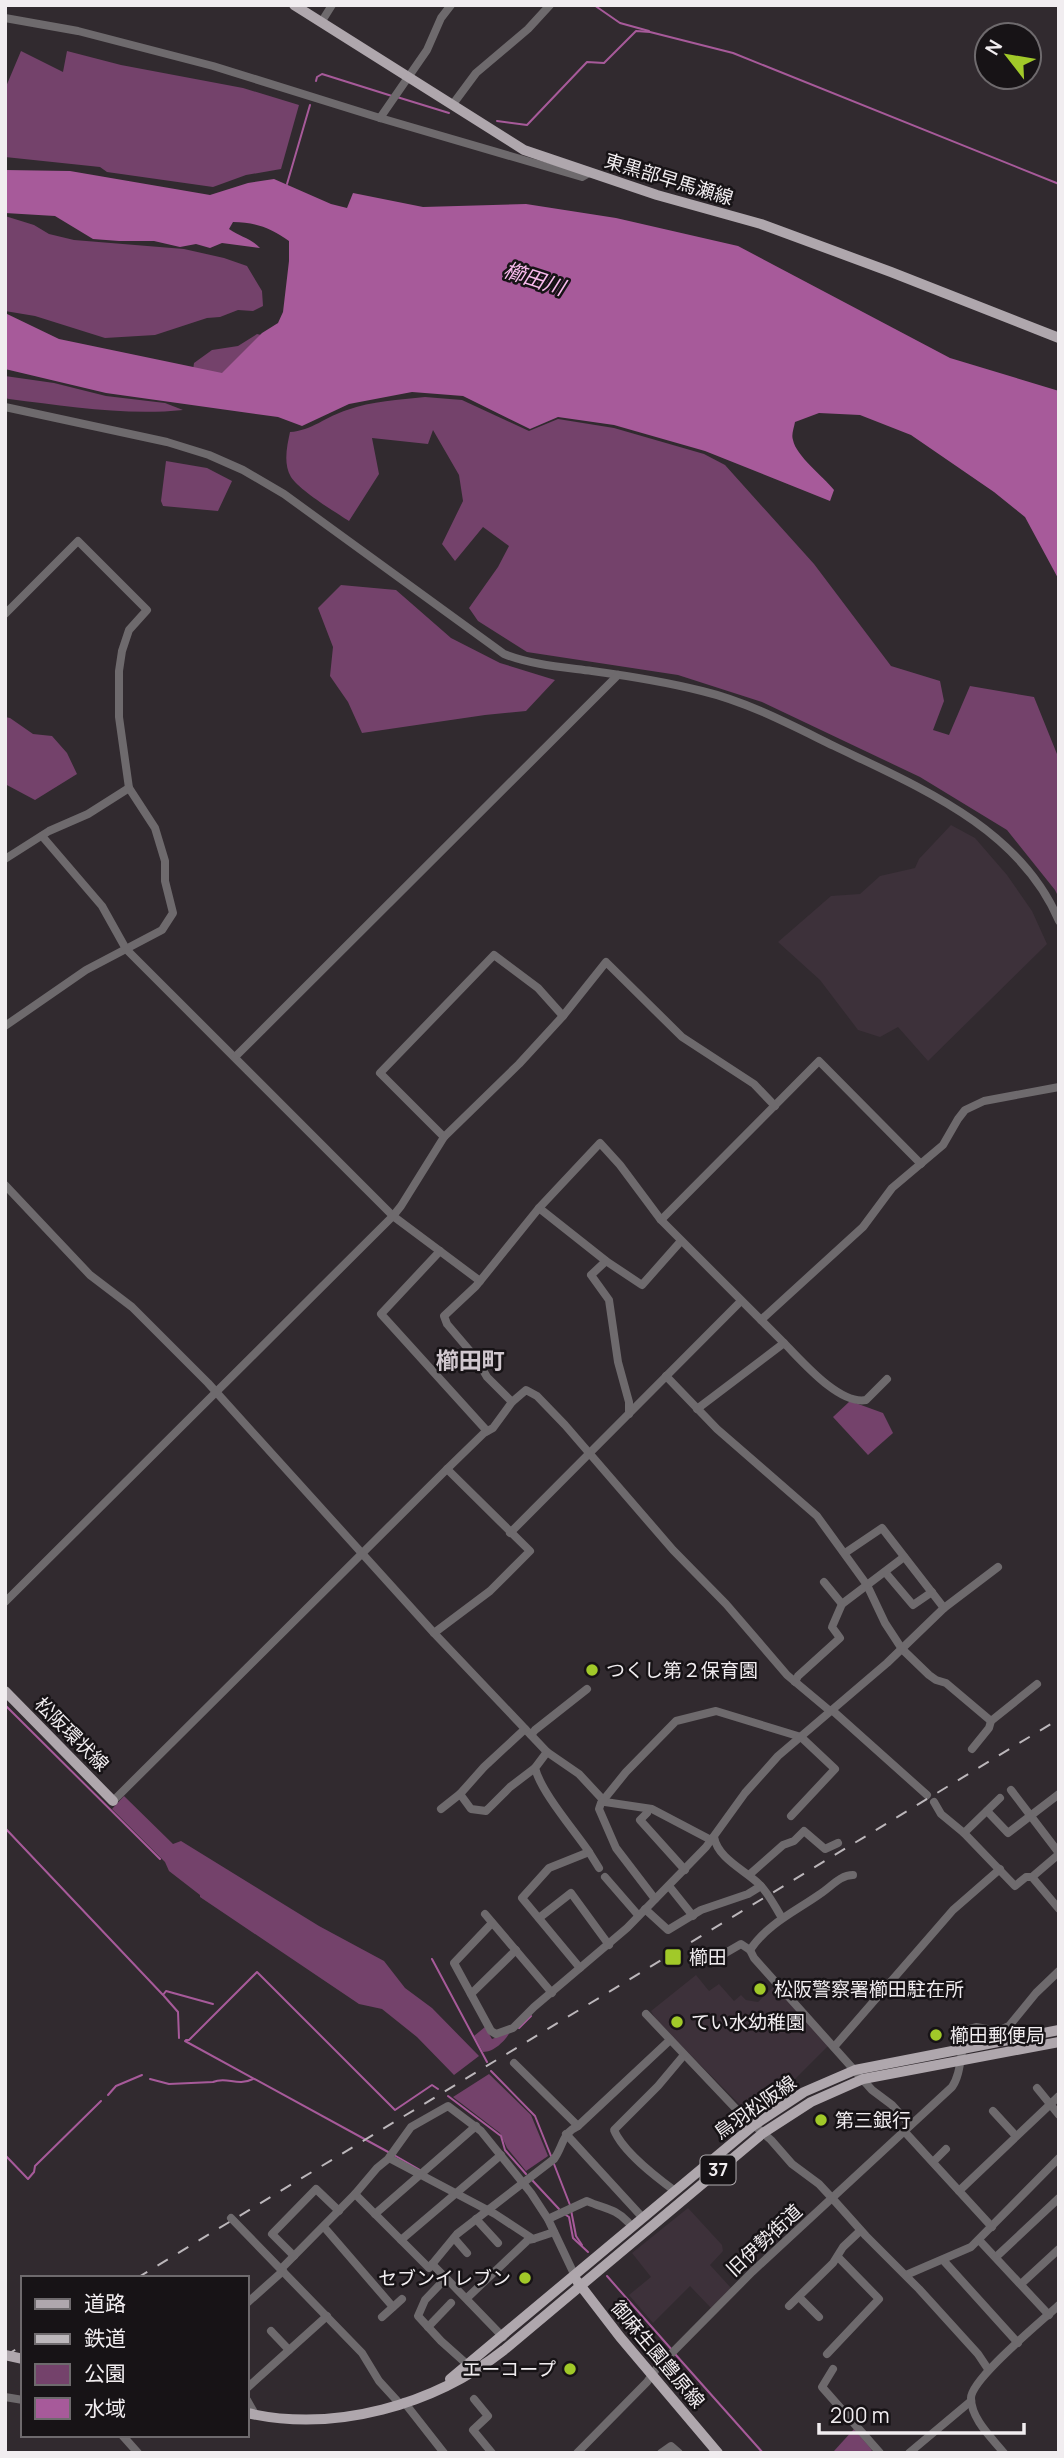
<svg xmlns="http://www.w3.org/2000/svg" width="1064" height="2458" font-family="Manrope,'Noto Sans JP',sans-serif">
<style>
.built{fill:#3d313a}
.green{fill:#74426b}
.water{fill:#a75a9a}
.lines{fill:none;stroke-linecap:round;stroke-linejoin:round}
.stream{stroke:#a75a9a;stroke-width:2}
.minor{stroke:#6e6a6d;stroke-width:8}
.major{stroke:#afa7ad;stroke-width:10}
.rail{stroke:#bcb7bb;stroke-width:2;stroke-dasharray:12 12;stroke-linecap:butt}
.major-bridge{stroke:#afa7ad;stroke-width:10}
.poi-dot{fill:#a1c929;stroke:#171316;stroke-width:2.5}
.labels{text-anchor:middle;stroke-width:5;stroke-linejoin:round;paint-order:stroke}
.shield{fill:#171316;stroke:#b0acaf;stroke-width:2}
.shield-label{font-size:18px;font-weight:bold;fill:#f1edf0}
.street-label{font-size:19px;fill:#f1edf0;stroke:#171316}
.poi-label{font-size:19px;fill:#f1edf0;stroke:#171316;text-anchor:start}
.water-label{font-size:21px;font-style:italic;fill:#f9bbed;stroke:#171316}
.quarter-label{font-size:23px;font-weight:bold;fill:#d1c8cf;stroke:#171316}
</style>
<rect width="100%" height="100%" fill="#312a2f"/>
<g class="built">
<polygon points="951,825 975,838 1007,875 1032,911 1047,944 928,1061 898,1027 880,1037 858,1030 820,980 778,942 831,896 860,894 880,876 915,868 919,859"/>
<polygon points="696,1975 709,1991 719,1984 734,2001 741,1995 746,2000 758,2002 774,1986 829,2045 780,2094 781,2097 757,2112 749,2114 656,2020 651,2011"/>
<polygon points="688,2208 722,2245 723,2251 710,2265 731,2288 711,2308 690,2286 653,2323 629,2295 651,2277 632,2253"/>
</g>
<g class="green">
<polygon points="21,51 63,72 67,51 121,65 243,88 299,105 281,169 246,175 213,187 107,172 100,167 5,157 5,89"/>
<polygon points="5,216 34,225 49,234 74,240 184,249 224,258 247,266 262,291 263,306 253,311 238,310 220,317 207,318 155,335 105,338 35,316 5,311"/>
<polygon points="257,334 274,338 255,379 193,370 194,363 212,350 238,346"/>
<path d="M5 376 54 383 106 396 165 403 183 410C126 416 66 406 9 399L5 398Z"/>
<path d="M425 397 462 400 529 431 558 419 614 428 704 454 725 465 814 564 891 666 940 681 944 701 933 730 949 735 970 686 1034 697 1059 759V898L1055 890 1007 830 920 777 762 702 678 675 527 652 478 621 469 608 498 567 509 546 483 527 455 561 442 544 463 501 459 475 433 430 428 444 372 438 379 474 349 521C335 512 299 490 291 477 283 464 287 446 290 432 311 431 327 416 347 410 372 401 399 400 425 397Z"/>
<polygon points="166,461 207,468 232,481 218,511 163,506 161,501"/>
<polygon points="341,585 396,590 451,638 500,663 555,680 526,711 485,715 362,733 348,702 330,676 333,647 318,608"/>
<polygon points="5,717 10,718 33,734 52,736 67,753 77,774 35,800 5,784"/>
<polygon points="850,1401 883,1413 893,1433 868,1455 833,1417"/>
<polygon points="124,1796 173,1844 181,1841 319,1926 384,1961 405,1988 432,2008 479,2056 454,2075 417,2037 382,2009 359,2004 200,1897 200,1895 169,1871 165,1862 112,1809"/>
<path d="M485 2027 492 2039 510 2032C505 2041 494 2052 483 2052L474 2036Z"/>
<polygon points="489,2074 531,2115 548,2156 526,2171 507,2148 500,2133 453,2097"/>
<polygon points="854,2429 872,2450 870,2453 836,2453 834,2451"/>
</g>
<path class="water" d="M5 170 70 171 210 195 248 183 274 179 331 204 347 208 353 193 423 207 526 204 616 218 738 246 950 358 1059 391V580L1025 517 994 492 911 435 860 415 819 413 795 422C794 428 791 435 793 440 796 456 823 476 834 490L830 501 705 451 614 425 558 417 530 429 463 396 412 392 349 404 302 426 278 417 106 393 5 369V313L59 339 222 373 262 333 278 323 283 312 289 261V241C271 228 255 222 233 222L229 229C240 237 251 238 260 248L222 243 210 248 196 244 180 247 154 241H119L93 239 55 216 5 213Z"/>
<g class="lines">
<g class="stream">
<polyline points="594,5 620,23 649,31"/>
<polyline points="316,81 317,77 322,74 392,96"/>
<polyline points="397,97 449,113"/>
<polyline points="497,121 527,125 587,62 604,63 636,31 650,32 733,53 1059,184"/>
<polyline points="287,184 310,105"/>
<polyline points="5,1705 160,1859"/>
<polyline points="5,1828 163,1995 166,1991 213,2004"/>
<polyline points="432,1959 487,2062"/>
<polyline points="164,1996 178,2012 179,2038"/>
<polyline points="519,2028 531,2016"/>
<polyline points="186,2040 189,2040 257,1972 395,2110 432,2085 438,2089"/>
<polyline points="185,2041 390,2153"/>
<polyline points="491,2071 535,2116 551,2156"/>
<path d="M150 2079 169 2084 213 2082C227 2076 237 2087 253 2079"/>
<polyline points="108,2095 116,2086 142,2075"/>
<polyline points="448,2096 501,2136 505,2150 526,2174"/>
<polyline points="5,2155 28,2179 34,2172 35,2166 101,2101"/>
<polyline points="394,2155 420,2170"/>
<polyline points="554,2164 570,2205"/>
<polyline points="532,2180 559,2209"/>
<polyline points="571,2210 576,2236 582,2245"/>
<polyline points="566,2215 569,2217 573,2238 588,2252"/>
<polyline points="607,2276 672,2350"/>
<polyline points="675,2354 763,2453"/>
</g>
<g class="minor">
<polyline points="5,18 78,31 213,66 380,118 582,177 589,173"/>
<polyline points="322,21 332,5"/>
<polyline points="453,104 476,73 528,29 550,5"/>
<polyline points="380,118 427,50 441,18 451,5"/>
<path d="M5 407 167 442 209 455 243 470 284 494 504 654C532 665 562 667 592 671 629 676 666 682 702 691 748 702 791 725 834 746 919 787 1020 828 1059 921"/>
<polyline points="5,614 78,541 147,610 129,630 122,651 119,671 119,717 129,788 155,828 165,861 165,881 173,913 162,930 86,970 5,1026"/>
<polyline points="42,836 102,906 126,949 393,1216 480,1281"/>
<polyline points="5,859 49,831 88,814 129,788"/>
<polyline points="235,1057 618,675"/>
<polyline points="444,1137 380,1073 494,955 538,988 563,1016"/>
<polyline points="5,1185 90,1275 132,1307 208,1383 434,1633 547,1752 579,1774 605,1802 652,1809 711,1840"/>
<polyline points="539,1208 606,1261 642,1285 681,1241"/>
<polyline points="661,1220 819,1061 921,1164"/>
<polyline points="440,1251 381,1314 487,1431"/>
<polyline points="606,1261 591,1275 609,1300 618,1362 629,1402 629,1414"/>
<polyline points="761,1320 863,1227 892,1188 943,1145 958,1119 965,1110 984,1101 1059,1087"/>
<path d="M784 1343C802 1361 839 1405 866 1400L887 1379"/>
<polyline points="666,1376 717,1429 817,1516 867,1585 885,1623 902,1649 929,1675 936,1680 946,1683 991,1721"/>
<polyline points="512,1402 487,1377 476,1358 447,1324 444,1316 476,1286 539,1208 600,1143 620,1165 661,1220 784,1343 697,1409"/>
<polyline points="510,1533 741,1301"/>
<polyline points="845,1553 882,1528 944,1608"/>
<polyline points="885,1572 913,1605 932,1592"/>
<polyline points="824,1582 842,1604"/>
<polyline points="5,1602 393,1216 401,1206 444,1137 519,1064 563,1016 606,962 682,1037 754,1084 775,1106"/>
<polyline points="434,1633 490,1591 530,1551 447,1469"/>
<polyline points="795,1682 798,1676 840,1638 832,1627 842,1604 904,1557"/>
<polyline points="833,1711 927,1795"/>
<polyline points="525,1729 484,1767 460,1794 471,1809 486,1811 510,1787 535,1768"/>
<polyline points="531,1735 535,1730 587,1689"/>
<polyline points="972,1749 989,1728 991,1721 1037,1684"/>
<path d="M547 1752 535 1768C541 1792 574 1830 589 1852L549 1868 522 1898 580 1968"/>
<polyline points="1011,1790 1059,1853"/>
<polyline points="113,1801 447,1469 484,1433 493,1428 512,1402 526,1390 537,1396 565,1425 673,1550 726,1604 787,1675 830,1711"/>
<polyline points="934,1802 941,1814 964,1833 1015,1886 1026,1877 1032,1877 1059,1854"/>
<polyline points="441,1809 460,1794"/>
<polyline points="987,1811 1008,1833 1059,1794"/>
<polyline points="647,1813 640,1820 685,1870"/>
<polyline points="964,1833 1000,1798"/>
<path d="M714 1837C718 1859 745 1870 760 1885 769 1894 775 1907 782 1918"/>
<polyline points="589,1852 599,1868"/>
<polyline points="749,1875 783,1845 794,1841 804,1831 825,1849 838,1843"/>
<polyline points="605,1877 638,1915"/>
<polyline points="1032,1877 1059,1909"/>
<polyline points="669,1886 693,1916"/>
<polyline points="655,1899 616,1848 599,1809 601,1803 626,1772 676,1721 716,1711 801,1737 835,1769 791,1816"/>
<polyline points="645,1909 668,1930 701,1910 748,1894 761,1886"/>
<polyline points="485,1914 552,1993"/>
<polyline points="539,1918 571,1893 609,1945"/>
<polyline points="492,1923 454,1963 491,2031 496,2034 513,2028 534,2007 627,1928 706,1847 745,1793 778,1756 887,1663 944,1608 998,1567"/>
<path d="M750 1950C767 1924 796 1911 820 1894 831 1887 840 1875 853 1875"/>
<polyline points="710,1962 741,1944 750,1950 754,1958 872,2090 892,2105 910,2125"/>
<polyline points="471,1994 516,1950"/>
<polyline points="646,2014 738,2111 771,2140 792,2164 819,2184 832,2198 866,2236 919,2289 978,2354 988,2369"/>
<polyline points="834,2047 953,1910 1000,1869"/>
<polyline points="514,2063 578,2126"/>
<polyline points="1037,2088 1059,2115"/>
<polyline points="993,2111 1016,2136"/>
<polyline points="904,2131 992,2227"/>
<polyline points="566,2134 643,2218"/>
<polyline points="389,2158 495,2214 533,2239 554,2232"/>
<polyline points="933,2162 946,2149"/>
<path d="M675 2191C656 2177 623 2152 614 2130L658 2086 684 2055"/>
<polyline points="959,2191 1059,2096"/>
<path d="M355 2194 429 2268 457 2234 554 2159C563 2147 562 2133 578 2126L670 2040"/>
<polyline points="375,2214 476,2126"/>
<polyline points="231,2218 362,2353 379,2381 400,2404"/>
<polyline points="476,2219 498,2243"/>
<path d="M548 2219 587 2201C604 2209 615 2208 628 2222"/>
<polyline points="324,2227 393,2307"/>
<polyline points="454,2238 467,2253"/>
<polyline points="401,2240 501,2155"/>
<polyline points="979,2240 1049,2315"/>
<polyline points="294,2256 272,2234 316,2189 339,2211"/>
<polyline points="996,2257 1059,2198"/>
<polyline points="943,2260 1018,2343"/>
<polyline points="432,2264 446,2278 425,2300 418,2316 441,2341 469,2366"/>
<polyline points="281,2269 355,2194 377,2168 388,2159 411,2127 448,2106 481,2131 531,2193 548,2219 575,2276"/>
<polyline points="906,2275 971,2247 1059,2158"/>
<polyline points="446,2278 503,2337"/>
<polyline points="1021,2284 1059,2249"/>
<polyline points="799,2297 819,2317"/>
<polyline points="467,2298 528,2240 533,2239"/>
<polyline points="247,2303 283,2271"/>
<polyline points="789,2306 833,2263 843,2247 860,2231"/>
<polyline points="382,2317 402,2299"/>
<polyline points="428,2327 451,2303"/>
<polyline points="271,2331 289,2350"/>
<polyline points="827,2354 879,2299 838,2257"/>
<polyline points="833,2369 822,2387 880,2453"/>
<polyline points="247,2388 327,2316"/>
<polyline points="5,2397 23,2400"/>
<polyline points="474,2399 488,2416 473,2430 492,2453"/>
<polyline points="247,2400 255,2414"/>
<polyline points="404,2402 444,2453"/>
<polyline points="122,2435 138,2453"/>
<path d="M577 2453 647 2382 657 2368 752 2272 952 2087C963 2071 959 2047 969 2029L976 2027 998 2031 1009 2026 1036 1993 1059 1971"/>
<polyline points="661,2453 671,2446 679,2453"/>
<polyline points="909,2453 971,2401"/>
<path d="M1004 2453C992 2438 971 2419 971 2398 971 2379 1042 2321 1059 2305"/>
</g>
<g class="major">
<polyline points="294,5 524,150 657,195 761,224 891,272 1059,338"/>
<polyline points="5,1691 113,1801"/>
<polyline points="577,2281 620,2337 718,2453"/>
<polyline points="450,2379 754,2125 804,2092 855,2070 1059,2030"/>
<path d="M247 2413C335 2433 434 2405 504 2350L763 2133 811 2102 863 2079 1059 2042"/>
</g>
<g class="rail">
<polyline points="137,2278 1059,1719"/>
<polyline points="5,2356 23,2345"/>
</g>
<polyline class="major-bridge" points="5,2355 23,2359"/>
</g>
<g class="poi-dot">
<circle cx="592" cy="1670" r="7"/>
<rect x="664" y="1948" width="18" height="18" rx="3.5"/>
<circle cx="760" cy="1989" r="7"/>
<circle cx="677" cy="2022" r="7"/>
<circle cx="936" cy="2035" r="7"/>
<circle cx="821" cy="2120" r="7"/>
<circle cx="525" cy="2278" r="7"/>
<circle cx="570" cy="2369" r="7"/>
</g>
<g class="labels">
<rect class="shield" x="700.5" y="2155.5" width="35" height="29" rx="5"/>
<g class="shield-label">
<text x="718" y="2176">37</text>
</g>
<g class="street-label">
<text transform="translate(669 179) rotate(17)" y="7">東黒部早馬瀬線</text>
<text transform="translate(72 1734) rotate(45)" y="7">松阪環状線</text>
<text transform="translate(755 2107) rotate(-35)" y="7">鳥羽松阪線</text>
<text transform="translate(764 2240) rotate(-43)" y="7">旧伊勢街道</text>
<text transform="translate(658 2354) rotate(50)" y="7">御麻生園豊原線</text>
</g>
<g class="poi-label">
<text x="606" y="1677">つくし第２保育園</text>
<text x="689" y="1964">櫛田</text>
<text x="774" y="1996">松阪警察署櫛田駐在所</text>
<text x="691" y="2029">てい水幼稚園</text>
<text x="950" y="2042">櫛田郵便局</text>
<text x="835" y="2127">第三銀行</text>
<text x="511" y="2285" text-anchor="end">セブンイレブン</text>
<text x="556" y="2376" text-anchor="end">エーコープ</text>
</g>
<g class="water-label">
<text transform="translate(534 279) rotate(18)" y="7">櫛田川</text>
</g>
<g class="quarter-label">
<text x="470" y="1369">櫛田町</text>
</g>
</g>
<rect width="1064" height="2458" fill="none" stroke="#f1edf0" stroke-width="14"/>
<rect x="21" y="2276" width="228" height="161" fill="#171316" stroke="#6e6a6d" stroke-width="2"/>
<rect x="35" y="2299" width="35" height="10" fill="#afa7ad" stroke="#6e6a6d" stroke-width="2"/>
<text x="84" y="2311" font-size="21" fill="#f1edf0">道路</text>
<rect x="35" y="2334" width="35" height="10" fill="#bcb7bb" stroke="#6e6a6d" stroke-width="2"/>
<text x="84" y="2346" font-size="21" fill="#f1edf0">鉄道</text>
<rect x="35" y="2364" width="35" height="21" fill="#74426b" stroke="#6e6a6d" stroke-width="2"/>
<text x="84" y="2381" font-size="21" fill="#f1edf0">公園</text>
<rect x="35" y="2398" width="35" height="21" fill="#a75a9a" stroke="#6e6a6d" stroke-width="2"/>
<text x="84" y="2416" font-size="21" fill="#f1edf0">水域</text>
<g transform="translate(1008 56) rotate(301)"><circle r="33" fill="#171316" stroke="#6e6a6d" stroke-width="2"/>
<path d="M0-5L12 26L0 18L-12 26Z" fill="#a1c929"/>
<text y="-10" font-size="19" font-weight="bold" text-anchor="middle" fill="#f1edf0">N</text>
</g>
<path d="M819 2423v10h205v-10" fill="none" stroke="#f1edf0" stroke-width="3.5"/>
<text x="830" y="2423" font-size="21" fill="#f1edf0" stroke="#171316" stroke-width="5" paint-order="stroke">200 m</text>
</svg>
